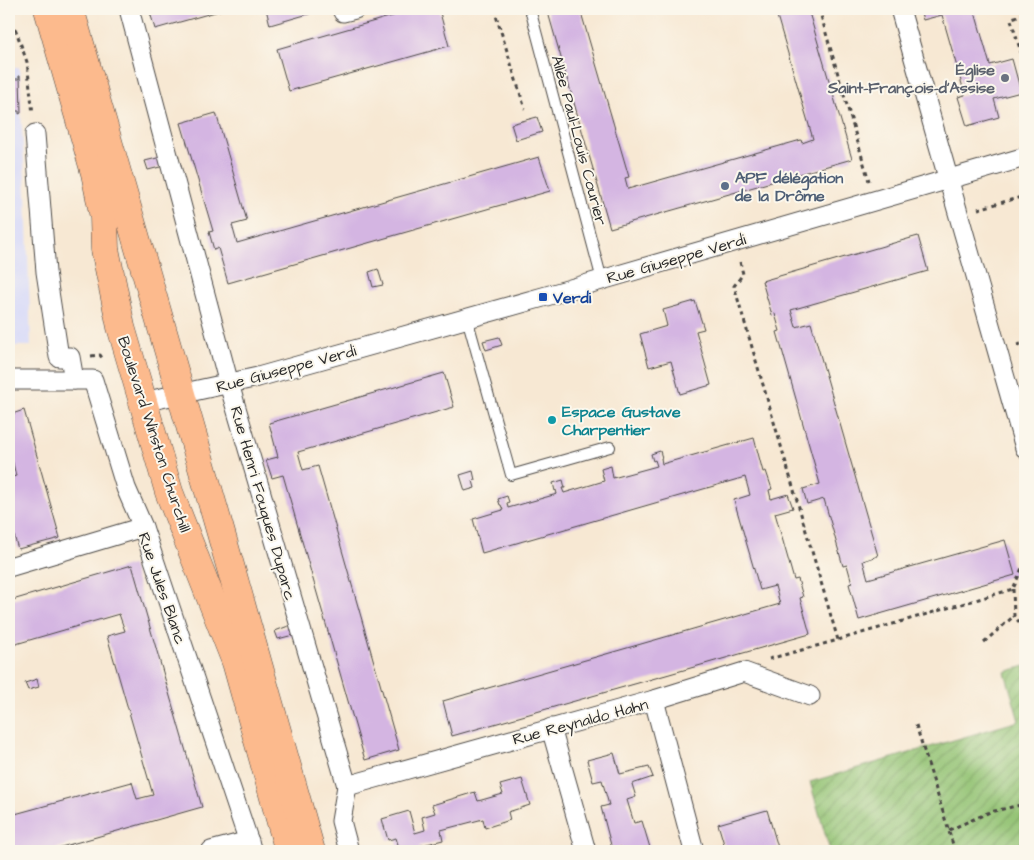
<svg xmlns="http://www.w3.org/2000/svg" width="1034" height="860" font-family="'Architects Daughter',sans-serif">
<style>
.built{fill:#d5d8f9}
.garden{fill:url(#garden-furrows);stroke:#5f774f}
.building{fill:#d4b5e2}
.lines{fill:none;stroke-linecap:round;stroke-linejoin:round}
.lane-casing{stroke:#4a4744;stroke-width:12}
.street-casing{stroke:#4a4744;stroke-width:21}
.primary-casing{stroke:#4a4744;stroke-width:29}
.path{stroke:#4a4744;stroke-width:3;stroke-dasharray:4 4;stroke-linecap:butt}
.lane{stroke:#fff;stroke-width:10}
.street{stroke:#fff;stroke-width:19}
.primary{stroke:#fcba8d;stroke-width:28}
.worship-dot{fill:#6b7280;stroke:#fbf7ec;stroke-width:2}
.service-dot{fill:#5c6f8a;stroke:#fbf7ec;stroke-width:2}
.transit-dot{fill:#1a4fb4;stroke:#fbf7ec;stroke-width:2}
.culture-dot{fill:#0f9aa8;stroke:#fbf7ec;stroke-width:2}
.labels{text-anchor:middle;stroke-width:4;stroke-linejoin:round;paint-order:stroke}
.worship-label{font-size:16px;font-weight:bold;fill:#5b616d;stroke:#fbf7ec;text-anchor:end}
.street-label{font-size:16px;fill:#2b2b2b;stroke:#fbf7ec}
.service-label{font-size:16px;font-weight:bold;fill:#4e5e75;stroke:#fbf7ec;text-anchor:start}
.transit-label{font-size:16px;font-weight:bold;fill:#164399;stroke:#fbf7ec;text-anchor:start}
.culture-label{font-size:16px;font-weight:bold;fill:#0d838f;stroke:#fbf7ec;text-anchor:start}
</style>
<defs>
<pattern id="garden-furrows" width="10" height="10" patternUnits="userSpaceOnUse" patternTransform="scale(1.25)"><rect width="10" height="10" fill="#93c373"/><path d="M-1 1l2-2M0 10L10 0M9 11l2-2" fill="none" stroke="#789f5f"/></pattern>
</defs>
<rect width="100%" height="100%" fill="#fbf7ec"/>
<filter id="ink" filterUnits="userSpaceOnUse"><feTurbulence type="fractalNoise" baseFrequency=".02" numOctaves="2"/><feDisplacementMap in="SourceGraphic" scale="10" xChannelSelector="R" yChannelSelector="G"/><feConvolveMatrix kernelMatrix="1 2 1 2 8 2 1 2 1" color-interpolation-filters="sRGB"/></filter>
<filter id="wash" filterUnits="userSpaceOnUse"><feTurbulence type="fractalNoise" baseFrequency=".0096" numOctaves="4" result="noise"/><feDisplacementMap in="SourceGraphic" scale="20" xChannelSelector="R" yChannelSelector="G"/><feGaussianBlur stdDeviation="1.12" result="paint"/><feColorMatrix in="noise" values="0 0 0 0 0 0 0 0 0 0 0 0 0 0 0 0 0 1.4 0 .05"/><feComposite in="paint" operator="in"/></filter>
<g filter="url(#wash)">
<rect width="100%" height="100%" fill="#f7e8d3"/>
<polygon class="built" points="9,31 15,52 12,67 19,67 20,76 21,113 26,195 31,346 9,346"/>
<polygon class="garden" points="1025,666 1025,851 830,851 810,782 1019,721 1005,672"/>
<g id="blocks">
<g class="building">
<polygon points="149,9 226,9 155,29"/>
<polygon points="266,9 311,9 312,13 270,25"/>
<polygon points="417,9 439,9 449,46 289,91 277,49"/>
<polygon points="547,9 580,9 629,177 625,178 628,189 801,140 802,143 813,139 775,9 808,9 852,159 610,228"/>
<polygon points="920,9 986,9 975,12 990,65 1012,59 1021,92 994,99 999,117 967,126 958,97 965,95 942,15 923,20"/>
<polygon points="19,76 20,76 21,113 19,114 19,111 9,111 9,79 19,79"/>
<polygon points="216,113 247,221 232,225 237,243 539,157 550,191 228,283 218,248 214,250 209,232 213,231 181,123"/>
<polygon points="537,117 542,132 516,140 511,124"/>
<polygon points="161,157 164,166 148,170 145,161"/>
<polygon points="918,236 928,271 791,310 796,327 811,323 878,556 863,561 868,579 1005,540 1015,575 859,620 849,584 852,583 847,565 843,566 824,499 807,504 803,489 820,484 777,332 780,331 775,314 772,315 762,281"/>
<polygon points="378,269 383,285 373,287 369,272"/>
<polygon points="695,301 704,329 696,331 711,385 680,394 671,361 649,367 640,334 667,326 663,310"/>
<polygon points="499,337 502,345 486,350 483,341"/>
<polygon points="444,373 454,407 298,452 303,470 318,466 399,750 365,760 283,475 272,478 266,460 278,457 269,423"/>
<polygon points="24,410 60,538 18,549 9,518 9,478 16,476 12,459 9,460 9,415"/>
<polygon points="754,438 763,472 766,471 772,489 769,490 771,499 788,494 793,508 775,513 794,580 798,579 803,597 800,598 810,634 452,736 443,701 780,604 775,586 760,590 734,500 750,495 745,477 482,553 473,519 503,510 501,505 500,505 498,499 507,496 509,502 507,503 508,508 557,494 556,490 555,491 553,483 563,480 565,488 562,488 564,493 604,481 601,469 611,466 613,478 657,466 655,460 653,461 651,454 660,451 662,458 661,458 662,464"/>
<polygon points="473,471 475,480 473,481 475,488 465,491 460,475"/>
<polygon points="132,565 202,807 47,851 9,851 9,809 13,808 15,814 132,782 137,799 153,795 107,636 125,631 119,614 9,646 9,601"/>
<polygon points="291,625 293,635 278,639 275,631"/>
<polygon points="37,679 39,687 28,690 25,683"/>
<polygon points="614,753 620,774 649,767 653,777 632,784 636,797 627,800 634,823 642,821 651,851 622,851 621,847 612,849 601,807 609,805 602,780 593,782 587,760"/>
<polygon points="522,779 530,805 508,812 510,820 485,828 483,819 441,830 443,840 419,846 421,851 400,851 396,838 388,840 382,819 409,811 415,833 425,830 422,817 435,813 432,805 475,792 478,801 503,794 500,785"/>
<polygon points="767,810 779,851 726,851 718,824"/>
</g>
</g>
</g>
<g filter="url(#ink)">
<use href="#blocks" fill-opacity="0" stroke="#4a4744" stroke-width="1"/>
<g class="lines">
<defs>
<g id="lane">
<polyline points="530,9 602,280"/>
<polyline points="467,318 511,475 610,447"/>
</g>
<g id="street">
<polyline points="129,9 229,384 347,786 341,821 349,851"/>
<polyline points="342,9 343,12 355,9"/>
<polyline points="900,9 1025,448"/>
<polyline points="35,134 46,272 59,357 70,357 74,380"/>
<polyline points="9,380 93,380 126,488 143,527 252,851"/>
<polyline points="143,402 258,377 543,297 1025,157"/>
<polyline points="9,567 143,527"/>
<polyline points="654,700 694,851"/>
<polyline points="551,728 586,851"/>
<polyline points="347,786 654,700 744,672 810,696"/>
<polyline points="211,851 249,841"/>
</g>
<g id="primary">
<polyline points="48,9 95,173 104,217 105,249 121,327 143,402 169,492 236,662 289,851"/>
<polyline points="70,9 220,530 311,851"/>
</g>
</defs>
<use href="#lane" class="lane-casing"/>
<use href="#street" class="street-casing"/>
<use href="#primary" class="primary-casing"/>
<g class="path">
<polyline points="494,9 525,109"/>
<polyline points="819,9 869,181"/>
<polyline points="1025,14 1012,18 1011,20 1025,65"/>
<polyline points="9,24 15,28 27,62 33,114"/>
<polyline points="978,209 1025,196"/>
<polyline points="740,262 743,274 734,286 838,640"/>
<polyline points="1017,345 1025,343"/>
<polyline points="91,356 100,355 103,359"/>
<polyline points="1013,589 1014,616 1025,629"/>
<polyline points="984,642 1014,616"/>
<polyline points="769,659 838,640 1013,589 1025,561"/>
<polyline points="916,725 955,851"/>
<polyline points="949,830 990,812 1025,804"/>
</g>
<use href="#lane" class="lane"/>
<use href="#street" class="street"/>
<use href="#primary" class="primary"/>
</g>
</g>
<circle class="worship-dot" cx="1005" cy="78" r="5"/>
<circle class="service-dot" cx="725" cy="186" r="5"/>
<rect class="transit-dot" x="538" y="292" width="10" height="10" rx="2.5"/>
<circle class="culture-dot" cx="552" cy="420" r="5"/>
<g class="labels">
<g class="worship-label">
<text x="995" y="75">Église<tspan x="995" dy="18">Saint-François-d'Assise</tspan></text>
</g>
<g class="street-label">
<text transform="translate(580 140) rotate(75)" y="6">Allée Paul-Louis Courier</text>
<text transform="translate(676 258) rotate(-16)" y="6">Rue Giuseppe Verdi</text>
<text transform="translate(286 368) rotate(-15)" y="6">Rue Giuseppe Verdi</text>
<text transform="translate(155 434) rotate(72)" y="6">Boulevard Winston Churchill</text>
<text transform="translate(264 503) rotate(74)" y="6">Rue Henri Fouques Duparc</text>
<text transform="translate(163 588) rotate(71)" y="6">Rue Jules Blanc</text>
<text transform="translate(580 721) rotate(-15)" y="6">Rue Reynaldo Hahn</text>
</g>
<g class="service-label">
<text x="735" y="183">APF délégation<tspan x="735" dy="18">de la Drôme</tspan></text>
</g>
<g class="transit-label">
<text x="553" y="303">Verdi</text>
</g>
<g class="culture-label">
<text x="562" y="417">Espace Gustave<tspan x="562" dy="18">Charpentier</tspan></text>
</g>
</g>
<rect width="1034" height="860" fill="none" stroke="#fbf7ec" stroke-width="30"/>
</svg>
